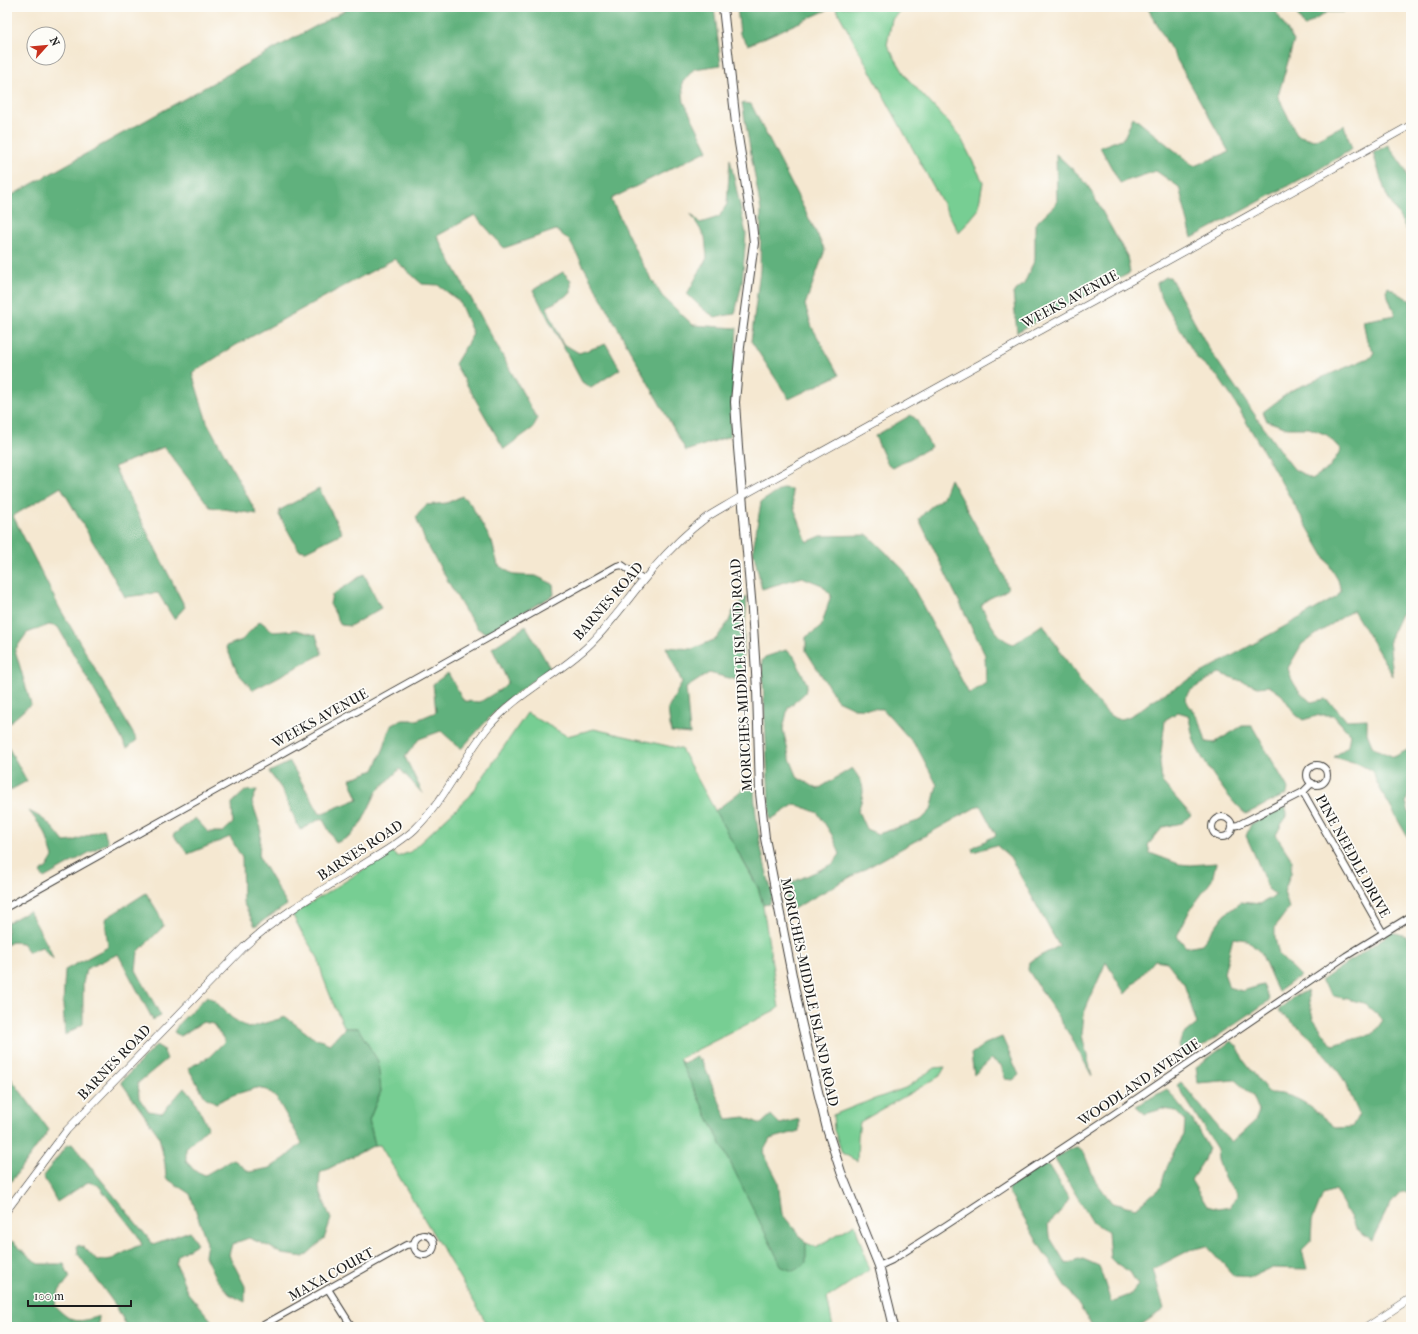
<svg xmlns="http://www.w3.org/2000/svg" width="1418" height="1334" font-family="'IM FELL French Canon',serif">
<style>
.green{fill:#77ce93;stroke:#4a7558}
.forest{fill:#61b17d;stroke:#3e664c}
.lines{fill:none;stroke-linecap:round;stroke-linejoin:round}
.minor-casing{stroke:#3d3b37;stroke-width:8}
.tertiary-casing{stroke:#3d3b37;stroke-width:8}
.secondary-casing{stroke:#3d3b37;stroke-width:10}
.minor{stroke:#fff;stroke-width:6}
.tertiary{stroke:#fff;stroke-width:7}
.secondary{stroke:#fff;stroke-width:8}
.labels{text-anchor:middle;stroke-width:3.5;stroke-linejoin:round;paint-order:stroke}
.street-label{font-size:14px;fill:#1c1c1c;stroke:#fdfcf7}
</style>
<rect width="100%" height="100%" fill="#fdfcf7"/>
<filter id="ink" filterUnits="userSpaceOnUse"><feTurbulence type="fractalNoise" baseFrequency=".025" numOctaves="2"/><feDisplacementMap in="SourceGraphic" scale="8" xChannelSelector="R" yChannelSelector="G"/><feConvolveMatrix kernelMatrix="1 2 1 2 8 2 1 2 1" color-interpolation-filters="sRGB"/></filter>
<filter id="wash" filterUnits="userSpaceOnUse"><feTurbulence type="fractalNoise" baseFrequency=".012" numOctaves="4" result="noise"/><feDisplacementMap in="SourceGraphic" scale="16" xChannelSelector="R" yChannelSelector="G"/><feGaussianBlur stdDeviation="0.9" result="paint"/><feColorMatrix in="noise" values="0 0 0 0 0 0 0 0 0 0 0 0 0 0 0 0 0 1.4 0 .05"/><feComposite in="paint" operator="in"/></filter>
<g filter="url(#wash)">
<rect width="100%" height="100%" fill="#f5e8d1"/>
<g class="green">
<polygon points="835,7 905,7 892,19 887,45 907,78 959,134 983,182 978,210 959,233"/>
<path d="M527 713 567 736 594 729 681 749 758 888 762 900 779 1008 679 1059 783 1267 806 1243 816 1247 855 1224 869 1270 827 1298 833 1327H489L380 1145H375L369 1120 381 1091 358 1028H345L335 1008 323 977 318 958 302 933 292 914C326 895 358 872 392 852L397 857 410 852 470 796Z"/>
<polygon points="945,1067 940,1076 860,1122 858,1137 857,1161 842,1153 834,1130 833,1115 858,1105 908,1087 934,1068"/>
</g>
<g class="forest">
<polygon points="351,7 714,7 721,65 694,69 682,83 684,102 708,150 611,199 640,260 662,296 693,325 737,328 730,436 686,451 569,240 556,230 504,248 475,215 437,236 537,419 533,428 504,449 455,364 473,334 459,301 438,285 422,284 394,259 236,345 192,373 207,422 257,514 210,507 164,447 114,467 185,607 174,619 158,593 125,597 61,487 13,516 59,607 137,740 127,748 58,627 49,625 27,633 15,650 31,704 7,725 7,198 250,62"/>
<polygon points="737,7 834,7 748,45 740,34"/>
<polygon points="1147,7 1273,7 1294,41 1278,96 1297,135 1314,140 1344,125 1352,149 1316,171 1192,238 1179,187 1156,171 1120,183 1100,147 1124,138 1133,117 1194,166 1229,152"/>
<polygon points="1293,7 1347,7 1343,12 1327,12 1304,27"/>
<polygon points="742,103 751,104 825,250 805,305 812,327 839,375 789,399 751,341 760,270 761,211"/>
<polygon points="1388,145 1405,169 1411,186 1411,237 1386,194 1373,153"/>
<polygon points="1056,154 1081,177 1088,186 1127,256 1130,273 1017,332 1013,293 1024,284 1035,259 1035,224 1057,203"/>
<polygon points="730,159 746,234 742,283 735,314 715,317 703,309 687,294 707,258 705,237 691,214 700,223 719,217 727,204"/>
<polygon points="563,272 571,280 571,293 547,307 562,343 579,353 606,344 620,369 591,388 582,382 533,290"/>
<path d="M1166 277H1170L1209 349 1280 451 1294 469 1312 479 1329 468 1341 450 1327 435 1309 428H1287L1267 421 1263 412 1292 390 1371 357 1374 352 1367 341 1363 321 1395 315 1386 291 1388 287 1411 301V611L1401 614 1389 640 1393 676 1353 610 1302 644 1288 668C1292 684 1299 692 1311 702L1325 699 1334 706 1346 720 1367 719V733L1373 748 1394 757 1411 748V786L1406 802 1411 819V843L1379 787 1372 771 1357 763 1334 757 1348 746 1350 734 1333 715H1320L1303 720 1296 715 1282 695 1269 686 1258 687 1219 673 1191 690 1185 699 1200 722 1206 742 1214 743 1242 726H1252L1288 788 1287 794 1246 814C1230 802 1206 766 1197 748 1192 738 1191 725 1188 715L1178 712 1165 720 1160 762 1162 782 1191 815 1182 823 1163 827 1148 845 1150 853 1179 864 1191 865 1216 863 1212 880 1190 910 1177 936 1186 947 1202 944 1224 915 1241 902 1260 904 1276 895 1268 889 1256 858 1246 836 1251 824 1286 806V816L1276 835 1292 860 1291 873 1284 892 1289 908 1275 927V938L1279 955 1300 976 1278 992 1261 953 1247 940 1233 938 1224 973 1229 987 1242 991 1263 985 1270 1000 1186 1058 1179 1046 1182 1036 1197 1024 1184 984 1167 962 1155 960 1125 994 1106 962 1084 1013 1082 1035 1092 1076 1069 1034 1028 970 1029 962 1059 946 1010 857 996 845 973 852 972 848 996 835 980 805 793 909 788 906 785 890 793 882 833 864 840 854 832 835 818 813 795 804 770 820 762 661 765 657 786 650 794 656 807 684 805 693 788 708 783 729 789 756 798 778 818 789 852 768C866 786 865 791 858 811L866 829 878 834 921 820 931 810 937 785 917 747 883 709 854 708 837 700 806 651V637L821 627 831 595 822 585 802 577 762 589 753 550 761 502 783 488 791 489 794 508 807 542 821 536 868 535 904 570 969 694 986 683 985 655 919 519 927 510 943 497 950 479 1004 576 1008 589C997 597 989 595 981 606 989 620 997 640 1014 644L1043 624C1054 641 1101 718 1118 719 1129 720 1145 706 1153 700L1337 597 1341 591 1338 580 1233 399 1218 377 1197 358 1160 295 1157 283Z"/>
<polygon points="911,415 916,419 931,447 893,468 887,463 875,436"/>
<polygon points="319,489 342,533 306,551 299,550 279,515 280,510"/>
<polygon points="462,496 470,503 492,542 498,565 514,575 536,576 553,584 554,595 486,633 478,629 465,611 425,541 416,517 426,505 447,503"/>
<polygon points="364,574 381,608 350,626 341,625 330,604 332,595"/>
<polygon points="747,596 741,681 709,673 686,688 690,734 671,732 668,709 682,682 666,647 692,649 716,639 729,621 733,611"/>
<polygon points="260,621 274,632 296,630 316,635 322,654 253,690 237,672 226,646 242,640"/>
<polygon points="526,626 550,668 503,703 461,749 441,731 419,739 405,757 423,794 400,769 377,791 363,820 351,836 336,843 322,818 300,830 281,788 269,772 290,762 320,814 358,799 350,779 374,770 384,748 388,732 394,723 402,720 417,720 436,712 433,684 448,673 464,701 480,702 501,689 508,682 492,648"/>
<polygon points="7,745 27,781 7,792"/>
<path d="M750 784H754C755 825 762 857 773 896L769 904 763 905 758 887 715 811Z"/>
<polygon points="257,790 252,802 261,828 259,857 287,905 255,926 243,902 242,858 230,837 188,854 173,835 195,818 208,832 223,832 233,823 232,803 245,791"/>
<path d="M29 811C47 820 52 826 64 842L73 841 103 829 108 842 44 878 40 873 47 867 53 857 45 832Z"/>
<polygon points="146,893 158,912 164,926 138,952 136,970 161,1016 153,1020 118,954 86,969 83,984 83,1024 65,1035 63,1005 65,970 108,947 105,919"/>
<polygon points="29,911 50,950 53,959 42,947 29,952 22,943 12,942 7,945 7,923"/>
<path d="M1392 932 1406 936 1411 946V1192H1401L1389 1206 1372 1240 1357 1229 1335 1190 1323 1194 1312 1222 1311 1241 1302 1250 1307 1269 1271 1268 1252 1277 1234 1276 1207 1246 1190 1250 1153 1269 1164 1309 1141 1325 1142 1327H1093L1041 1248 1009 1193V1187L1045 1165 1049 1166 1069 1199 1061 1212 1048 1224 1049 1236 1066 1264 1083 1259 1099 1266 1111 1302 1130 1295 1138 1285 1130 1272 1114 1262 1110 1258 1108 1231 1093 1223 1054 1158 1070 1149 1078 1148 1084 1153 1095 1180 1112 1203 1136 1208 1161 1187 1165 1172 1175 1149 1184 1135 1185 1120 1176 1111 1162 1109 1145 1114 1136 1106 1167 1089 1193 1121 1208 1148 1204 1160 1191 1180 1207 1206 1218 1209 1230 1207 1238 1194 1225 1180 1218 1160 1217 1149 1177 1085 1181 1082 1231 1143 1255 1121 1259 1111 1253 1096 1235 1080 1198 1083 1196 1067 1231 1041 1237 1046 1244 1061 1269 1093C1300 1093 1314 1110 1336 1128L1352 1127 1359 1114 1344 1080 1333 1064 1311 1038 1278 1010 1295 996 1307 991 1313 1018 1332 1045 1373 1034 1383 1020 1364 1003 1334 996 1321 981Z"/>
<polygon points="207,996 215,1001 232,1018 248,1028 286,1017 312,1037 330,1044 345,1028 358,1028 378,1061 381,1091 369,1120 375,1145 320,1173 319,1189 331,1219 324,1239 304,1257 282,1254 270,1247 249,1238 232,1244 229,1255 245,1286 245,1302 229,1294 216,1279 205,1256 207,1243 190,1194 166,1178 165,1164 159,1136 121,1082 156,1045 163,1049 167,1059 138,1083 139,1098 148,1111 162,1113 184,1088 191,1094 208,1127 186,1148 186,1161 194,1170 205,1175 233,1159 249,1172 270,1168 285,1158 302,1143 277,1099 267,1090 256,1088 233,1095 216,1103 205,1097 188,1068 209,1057 225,1041 213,1024 203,1022 180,1036 174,1032 179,1023"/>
<polygon points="1002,1037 1019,1075 1013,1080 1005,1079 1001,1065 991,1059 974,1075 971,1054 985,1044"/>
<polygon points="696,1057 702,1061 727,1119 745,1117 761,1124 771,1115 780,1124 799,1119 799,1131 770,1139 763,1152 778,1181 782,1214 806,1243 806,1262 804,1265 793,1271 782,1267 679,1059 683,1063"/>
<polygon points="7,1073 49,1130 7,1187"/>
<polygon points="72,1144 153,1244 190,1231 197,1244 178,1255 176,1264 188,1293 217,1327 127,1327 116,1306 78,1254 77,1245 84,1247 97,1261 112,1259 135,1247 142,1245 138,1236 98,1185 88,1182 57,1202 43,1176 67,1145"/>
<path d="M12 1241 38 1264H64L70 1277 59 1291 55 1306C72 1324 78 1323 99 1316L98 1327H7V1244Z"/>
</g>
</g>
<g filter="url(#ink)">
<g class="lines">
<defs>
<g id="minor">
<circle cx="1317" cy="775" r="10"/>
<polyline points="1303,792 1383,933"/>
<circle cx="1222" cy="827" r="10"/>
<polyline points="1232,826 1238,825 1303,792 1312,783"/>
<polyline points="7,907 617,566 622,565 643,580"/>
<circle cx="424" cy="1245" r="10"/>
<polyline points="879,1266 892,1260 948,1224 1111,1116 1346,956 1411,916"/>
<polyline points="328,1289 352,1327"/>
<polyline points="260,1327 406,1245 414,1244"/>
</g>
<g id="tertiary">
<path d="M7 1210 67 1130 244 947C279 915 319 892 359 867 378 855 399 844 415 829 446 799 462 759 489 726 516 694 556 676 587 647 612 624 630 595 653 569 669 550 687 532 707 517 718 510 731 503 742 496L1016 344 1167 261 1411 125"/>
<polyline points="1367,1327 1411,1298"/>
</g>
<polyline id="secondary" points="723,7 736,124 752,224 754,243 740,347 735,402 738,448 752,610 757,689 760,793 765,838 801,1021 827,1129 841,1172 879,1266 889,1306 894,1327"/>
</defs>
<use href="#minor" class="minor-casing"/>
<use href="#tertiary" class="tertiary-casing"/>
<use href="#secondary" class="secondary-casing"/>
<use href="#minor" class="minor"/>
<use href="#tertiary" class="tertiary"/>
<use href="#secondary" class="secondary"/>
</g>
</g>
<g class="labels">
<g class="street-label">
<text transform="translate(1070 299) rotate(-28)" y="5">WEEKS AVENUE</text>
<text transform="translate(608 601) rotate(-49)" y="5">BARNES ROAD</text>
<text transform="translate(741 675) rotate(-93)" y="5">MORICHES-MIDDLE ISLAND ROAD</text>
<text transform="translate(320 718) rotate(-29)" y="5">WEEKS AVENUE</text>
<text transform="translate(360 850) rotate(-33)" y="5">BARNES ROAD</text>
<text transform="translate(1353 856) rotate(61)" y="5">PINE NEEDLE DRIVE</text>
<text transform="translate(810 992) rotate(78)" y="5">MORICHES-MIDDLE ISLAND ROAD</text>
<text transform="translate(114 1062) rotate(-46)" y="5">BARNES ROAD</text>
<text transform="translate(1139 1082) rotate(-34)" y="5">WOODLAND AVENUE</text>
<text transform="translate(331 1274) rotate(-29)" y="5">MAXA COURT</text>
</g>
</g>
<rect width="1418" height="1334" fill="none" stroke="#fdfcf7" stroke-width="24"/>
<g transform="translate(46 46) rotate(63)"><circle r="19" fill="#fdfcf7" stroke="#a3a29f"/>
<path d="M0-3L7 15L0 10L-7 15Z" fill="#c8321e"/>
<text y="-6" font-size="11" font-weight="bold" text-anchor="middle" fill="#1c1c1c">N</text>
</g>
<path d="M28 1300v6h103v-6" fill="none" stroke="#1c1c1c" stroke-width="2"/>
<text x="34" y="1300" font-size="12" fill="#1c1c1c" stroke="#fdfcf7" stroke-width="3" paint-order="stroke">100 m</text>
</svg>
